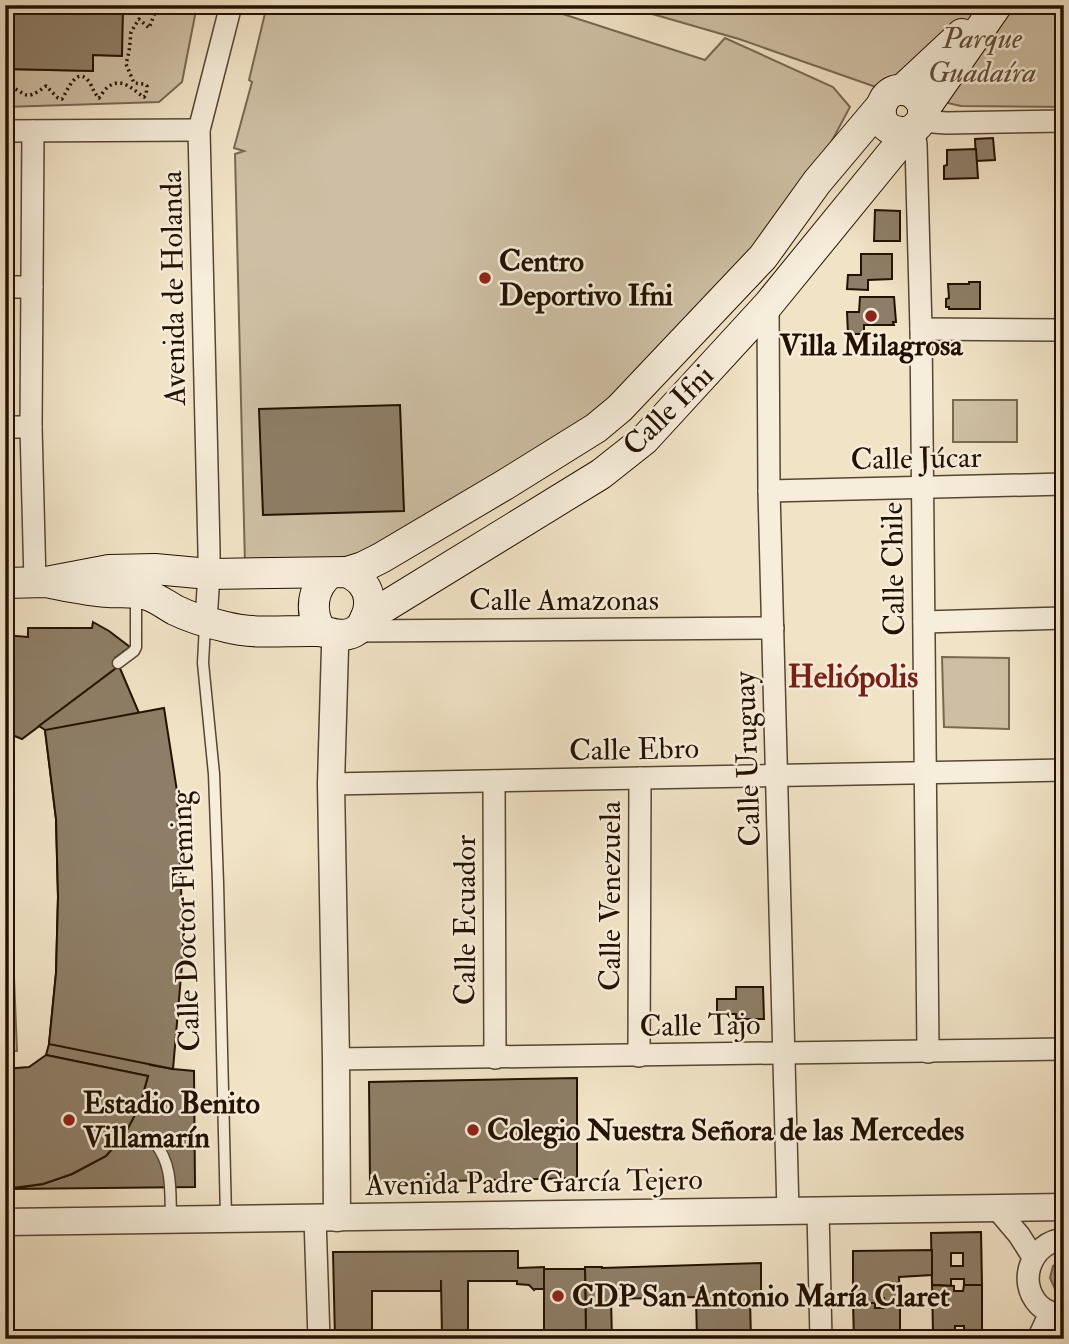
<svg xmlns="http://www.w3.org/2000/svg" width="1069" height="1344" font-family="'IM FELL Double Pica',serif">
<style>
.green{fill:#cebfa4;stroke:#786852;stroke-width:2}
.water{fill:#ab9c83;stroke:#75644f;stroke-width:2}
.building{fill:#8e7e67;stroke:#231100;stroke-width:2;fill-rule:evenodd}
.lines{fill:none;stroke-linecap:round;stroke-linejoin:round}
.service-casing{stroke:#564632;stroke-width:13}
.minor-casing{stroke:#564632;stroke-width:24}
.tertiary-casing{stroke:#564632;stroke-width:29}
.secondary-casing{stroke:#231100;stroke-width:32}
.path{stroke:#231100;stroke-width:3.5;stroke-dasharray:2 3.5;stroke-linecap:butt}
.service{stroke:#f6edda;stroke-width:10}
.minor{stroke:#f6edda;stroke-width:21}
.tertiary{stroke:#f6edda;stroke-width:26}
.secondary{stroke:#f6edda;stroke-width:30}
.poi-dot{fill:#8f2418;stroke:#f6edda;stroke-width:2.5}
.labels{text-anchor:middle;stroke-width:5;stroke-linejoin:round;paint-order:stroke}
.park-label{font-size:30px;font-style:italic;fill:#5f4e39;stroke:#f6edda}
.poi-label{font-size:30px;font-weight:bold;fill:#231100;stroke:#f6edda;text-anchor:start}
.street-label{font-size:30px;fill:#231100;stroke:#f6edda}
.neighbourhood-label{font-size:32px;font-weight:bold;fill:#7a1f14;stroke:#f6edda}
</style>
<rect width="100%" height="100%" fill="#f1e3c6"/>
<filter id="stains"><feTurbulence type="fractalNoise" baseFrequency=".00286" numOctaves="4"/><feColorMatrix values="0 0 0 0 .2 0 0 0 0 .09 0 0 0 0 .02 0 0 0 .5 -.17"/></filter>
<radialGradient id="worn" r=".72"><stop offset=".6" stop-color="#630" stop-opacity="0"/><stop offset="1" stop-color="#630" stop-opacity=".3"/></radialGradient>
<g class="green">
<polygon points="123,5 197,5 182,82 159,102 5,107 5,69 93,71 93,55 121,56"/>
<polygon points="267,5 535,5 705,60 725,38 833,87 850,107 820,163 753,253 630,389 369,556 245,565 235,154 244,151 234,148 252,82 249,80"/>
<polygon points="621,5 1064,5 1064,107 961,106 873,86 739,39"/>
<rect x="953" y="400" width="64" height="42"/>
<polygon points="942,657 1009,658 1009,729 944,727"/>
<polygon points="5,755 17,1051 5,1051"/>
</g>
<polygon class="water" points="1064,1260 1064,1271 1061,1277 1064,1282 1064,1293 1055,1289 1050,1278 1053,1266"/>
<g class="building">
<polygon points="5,5 123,5 122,56 93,55 93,71 5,69"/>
<polygon points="993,138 995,160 976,161 975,139"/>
<polygon points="976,149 978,178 944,179 944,166 947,165 947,150"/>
<polygon points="875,210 900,211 900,241 874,241"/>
<polygon points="861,254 892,254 892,279 868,280 868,290 847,289 848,275 861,275"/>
<polygon points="969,282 980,282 980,309 949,309 949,307 946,307 946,299 949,298 948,284 969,284"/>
<polygon points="860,297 894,297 896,322 893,322 894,325 864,325 864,334 848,334 847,312 859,312"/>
<polygon points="400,405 404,511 263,515 259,409"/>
<polygon points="93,622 109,631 130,647 115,658 119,666 22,739 5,732 5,635 28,637 28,628 92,628"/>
<polygon points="119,666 139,713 152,777 159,856 161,925 150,1065 173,1069 194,1071 195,1187 9,1189 43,1184 72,1174 106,1156 125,1134 140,1105 148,1076 46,1055 49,1044 56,973 58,897 56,819 45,730 39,726"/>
<polygon points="164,708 177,791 181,886 183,953 173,1069 49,1044 56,973 58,897 56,819 45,730"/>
<polygon points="736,987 763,987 764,1019 736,1019 736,1014 717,1014 717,999 736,999"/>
<polygon points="46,1055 148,1076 140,1105 125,1134 106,1156 72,1174 43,1184 5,1189 5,1069 29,1067"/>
<polygon points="577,1078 577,1178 370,1183 369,1082"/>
<path d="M981 1232 982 1285H964V1279H951V1286L932 1285 931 1233ZM951 1253H963V1266H951Z"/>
<polygon points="932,1250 932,1275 899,1277 900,1302 885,1303 884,1298 875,1298 875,1303 853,1303 853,1251"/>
<polygon points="518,1251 518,1268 544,1267 545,1289 535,1289 534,1290 529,1285 517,1284 517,1281 468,1281 468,1339 442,1339 441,1280 441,1291 372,1291 372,1339 335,1339 333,1252"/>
<polygon points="761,1263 761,1299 750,1300 751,1339 697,1339 696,1297 611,1299 612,1339 586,1339 585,1267 602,1267 602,1268"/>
<polygon points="544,1269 585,1269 586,1339 544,1339"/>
<polygon points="932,1285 954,1286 954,1291 963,1291 964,1285 982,1285 982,1332 964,1332 964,1326 955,1326 955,1332 933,1332"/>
<polygon points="900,1302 900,1339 854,1339 853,1303 875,1303 875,1308 885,1308 885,1303"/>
<polygon points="933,1332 956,1332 956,1338 964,1337 964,1332 982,1332 982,1339 933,1339"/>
</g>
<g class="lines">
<defs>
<g id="service">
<polyline points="205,625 203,663 214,774 218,883 226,1217"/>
<polyline points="118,663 134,651 136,647 136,596"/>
<path d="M155 1143C173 1165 170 1191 171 1218"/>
</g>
<g id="minor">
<polyline points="921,121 946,123 1064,121"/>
<polyline points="914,129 916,145 921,329 928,1052"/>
<polyline points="5,131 199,130"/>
<polyline points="33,131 31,427 35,582"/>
<polyline points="5,287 32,287"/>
<polyline points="768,305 769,491 788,1212"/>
<polyline points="921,329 1064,330"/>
<polyline points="5,427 31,427"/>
<polyline points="769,491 1064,484"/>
<polyline points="206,621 209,574 209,551 199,130 231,5"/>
<polyline points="924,622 1064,618"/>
<polyline points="356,631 773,628"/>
<polyline points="494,781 495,1058"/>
<polyline points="331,784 1064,770"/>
<polyline points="639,1056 640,778"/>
<polyline points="336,1059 1064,1049"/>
<polyline points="997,1209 1019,1235 1033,1257"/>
<polyline points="818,1211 821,1339"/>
<polyline points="315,1218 319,1339"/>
<path d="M1064 1239C1032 1242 1016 1281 1039 1305 1046 1312 1055 1314 1064 1316"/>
<polyline points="1038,1339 1050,1313"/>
</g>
<g id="tertiary">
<polyline points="337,636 335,648 331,784 336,1059 337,1218"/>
<polyline points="5,1222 1064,1207"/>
</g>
<g id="secondary">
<polyline points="902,90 962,34"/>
<polyline points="923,111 997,5"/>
<polyline points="347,572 363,567 381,558 506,484 596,428 620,408 763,257 817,182 881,106"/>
<path d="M5 583 46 582 109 570 155 569 209 574 347 572C359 578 368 586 369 600 370 611 364 627 354 632 340 639 330 631 317 631 287 630 256 635 226 627 209 623 191 618 175 610 166 605 157 598 147 595 135 591 122 593 109 592 88 591 67 586 46 582"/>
<path d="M365 619 601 474 644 440 768 305 910 131C944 111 905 73 885 98 882 103 880 108 881 114 882 129 897 134 910 131"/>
<path d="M321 631C309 611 312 588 330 573"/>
</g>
</defs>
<use href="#service" class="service-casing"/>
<use href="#minor" class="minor-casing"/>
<use href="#tertiary" class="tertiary-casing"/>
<use href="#secondary" class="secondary-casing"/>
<path class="path" d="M5 86C27 89 21 105 46 86L58 98 62 99C68 90 77 64 90 83 93 89 94 93 99 98 102 94 106 87 111 85 124 78 134 91 144 97L146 95 147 86 144 84 134 83 126 64 129 52 131 32 139 19 149 28 158 5"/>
<use href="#service" class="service"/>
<use href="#minor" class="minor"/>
<use href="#tertiary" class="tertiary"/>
<use href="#secondary" class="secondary"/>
</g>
<g class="poi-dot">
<circle cx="485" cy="278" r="7"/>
<circle cx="871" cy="316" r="7"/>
<circle cx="69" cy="1120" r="7"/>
<circle cx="473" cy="1130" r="7"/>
<circle cx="558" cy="1296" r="7"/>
</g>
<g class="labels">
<g class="park-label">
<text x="982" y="48">Parque<tspan x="982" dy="34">Guadaíra</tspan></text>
</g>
<g class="poi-label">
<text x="499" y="271">Centro<tspan x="499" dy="34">Deportivo Ifni</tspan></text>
<text x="871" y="355" text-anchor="middle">Villa Milagrosa</text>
<text x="83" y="1113">Estadio Benito<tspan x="83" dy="34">Villamarín</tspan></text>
<text x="487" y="1140">Colegio Nuestra Señora de las Mercedes</text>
<text x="572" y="1306">CDP San Antonio María Claret</text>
</g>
<g class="street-label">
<text transform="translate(173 288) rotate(-91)" y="10">Avenida de Holanda</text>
<text transform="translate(668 410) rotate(-45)" y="10">Calle Ifni</text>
<text transform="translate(916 458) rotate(-1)" y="10">Calle Júcar</text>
<text transform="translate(893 569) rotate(-91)" y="10">Calle Chile</text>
<text x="564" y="610">Calle Amazonas</text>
<text transform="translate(634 749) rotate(-1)" y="10">Calle Ebro</text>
<text transform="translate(747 759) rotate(-92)" y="10">Calle Uruguay</text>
<text transform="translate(610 896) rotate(-90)" y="10">Calle Venezuela</text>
<text transform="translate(465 920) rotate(-90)" y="10">Calle Ecuador</text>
<text transform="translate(185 921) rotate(-92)" y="10">Calle Doctor Fleming</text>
<text transform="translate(700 1025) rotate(-1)" y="10">Calle Tajo</text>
<text transform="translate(534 1182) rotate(-1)" y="10">Avenida Padre García Tejero</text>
</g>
<g class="neighbourhood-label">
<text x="853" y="687">Heliópolis</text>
</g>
</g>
<rect width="1069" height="1344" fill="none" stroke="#f1e3c6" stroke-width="28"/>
<rect x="7" y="7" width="1055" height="1330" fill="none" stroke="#231100" stroke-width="3.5"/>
<rect x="14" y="14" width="1041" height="1316" fill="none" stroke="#231100" stroke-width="2"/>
<rect width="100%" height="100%" filter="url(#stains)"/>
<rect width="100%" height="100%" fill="url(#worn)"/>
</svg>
